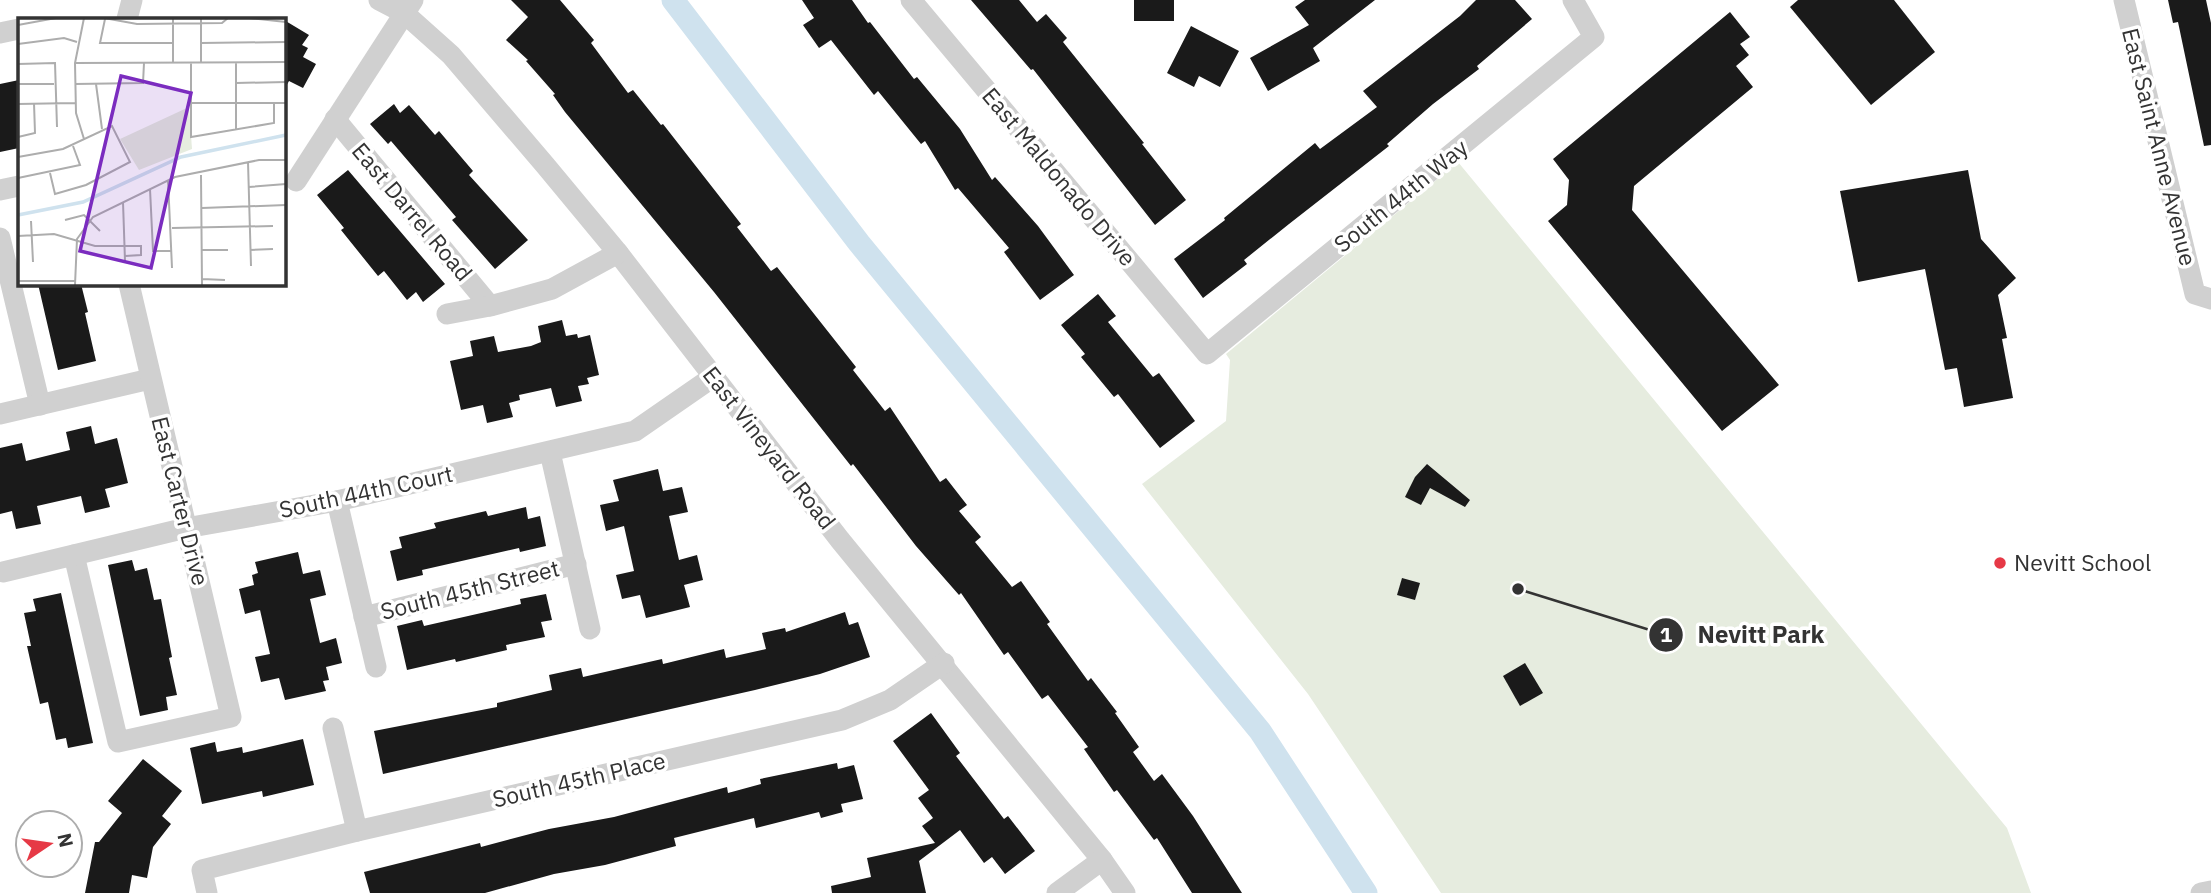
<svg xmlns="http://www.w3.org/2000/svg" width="2211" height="893" font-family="'IBM Plex Sans',sans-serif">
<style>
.green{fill:#e6ecdf}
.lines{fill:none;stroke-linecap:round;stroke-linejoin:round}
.canal{stroke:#cfe2ee;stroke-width:23}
.building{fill:#1a1a1a}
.minor{stroke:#d0d0d0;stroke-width:21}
.poi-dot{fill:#e63946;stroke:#fff;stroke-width:2.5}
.labels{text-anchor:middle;stroke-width:7;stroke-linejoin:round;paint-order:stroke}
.street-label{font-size:23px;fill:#333;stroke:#fff}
.poi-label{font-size:23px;fill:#333;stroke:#fff;text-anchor:start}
.inset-river{fill:none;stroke:#cfe2ee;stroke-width:3.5}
.inset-road{fill:none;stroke:#adadad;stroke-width:2}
.view{fill:#7b2cbf;fill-opacity:0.15;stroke:#7b2cbf;stroke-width:3.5}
.inset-edge{fill:none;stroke:#333;stroke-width:3.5}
.leader{fill:none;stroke:#333;stroke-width:2.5}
.callout-dot{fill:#333;stroke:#fff;stroke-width:2.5}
.mark-label{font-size:21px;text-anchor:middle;font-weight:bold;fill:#fff}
.callout-label{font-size:24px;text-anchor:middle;font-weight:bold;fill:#333;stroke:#fff;stroke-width:7;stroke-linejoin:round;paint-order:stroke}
</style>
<rect width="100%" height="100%" fill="#fff"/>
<polygon class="green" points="1458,162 2007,828 2031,893 1441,893 1308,694 1142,484 1226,421 1230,360 1226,354"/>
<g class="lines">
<polyline class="canal" points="673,0 859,243 1260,731 1366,893"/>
</g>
<g class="building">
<polygon points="511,0 560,0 594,40 591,43 628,93 633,90 661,125 663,124 741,224 737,227 771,271 777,267 856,367 853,370 885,411 890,407 940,482 946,478 967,505 959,511 981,537 975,542 1012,587 1021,581 1050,622 1047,624 1088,681 1091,678 1117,712 1115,713 1139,747 1133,752 1154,781 1162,774 1193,816 1242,893 1192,893 1157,838 1154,840 1117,790 1114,792 1084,749 1088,747 1048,695 1042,699 1008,652 1004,655 961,593 959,595 916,546 853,464 851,466 714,292 565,112 553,95 555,94 526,61 528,60 506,40 528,17"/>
<polygon points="802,0 852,0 868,23 870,22 914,79 917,77 960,129 992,180 995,177 1038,226 1074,275 1040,300 1004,252 1009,248 958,188 955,190 925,141 921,144 878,91 874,95 831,40 819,48 803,25 814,18"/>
<polygon points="971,0 1019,0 1037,22 1046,14 1067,38 1063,42 1144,143 1142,144 1186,200 1155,225 1033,69 1031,70"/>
<rect x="1134" y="0" width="40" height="21"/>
<polygon points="1305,0 1375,0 1313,48 1320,61 1268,91 1250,58 1309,25 1295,7"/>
<polygon points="1476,0 1515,0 1532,19 1477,66 1479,69 1433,104 1387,144 1389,146 1289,224 1244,260 1247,264 1203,298 1174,259 1225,220 1224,218 1315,143 1320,149 1377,107 1363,91 1460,16"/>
<polygon points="1798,0 1894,0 1935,52 1871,105 1790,7"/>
<polygon points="2168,0 2206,0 2211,23 2211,145 2204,146 2178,22 2173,23"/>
<polygon points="1730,12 1750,37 1740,44 1749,55 1736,66 1753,87 1634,186 1632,210 1779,385 1722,431 1548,221 1567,205 1569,180 1553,159"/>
<polygon points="284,20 309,35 302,45 308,48 303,57 316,64 303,88 289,81 284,90"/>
<polygon points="1191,26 1239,51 1220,87 1199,76 1194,87 1167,73"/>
<polygon points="19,80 19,148 0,152 0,84"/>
<polygon points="394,104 400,113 409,105 435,135 439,131 473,171 469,175 528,240 495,269 452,220 456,217 391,141 388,144 370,124"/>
<polygon points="348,170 445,284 423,302 416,292 407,300 384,271 378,276 341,230 344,228 317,195"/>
<polygon points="1968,170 1981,239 2016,278 1998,295 2007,338 2002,339 2013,398 1964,407 1957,368 1945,370 1925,269 1858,282 1840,191"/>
<polygon points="38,284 81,284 88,312 85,313 96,361 58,370"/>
<polygon points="1098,294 1116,316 1108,322 1153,377 1159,373 1195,421 1160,448 1118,394 1114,397 1081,357 1085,354 1061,325"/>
<polygon points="562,320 566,336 577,334 578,338 590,335 599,375 587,378 589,384 578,386 582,401 556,407 551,388 519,395 520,400 509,403 513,417 487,423 483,405 461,410 450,361 473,356 470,341 494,336 498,352 531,346 541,342 538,326"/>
<polygon points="91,426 95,444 117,438 128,483 105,489 110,507 85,513 81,496 37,506 41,524 16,529 12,511 0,514 0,448 22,443 26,461 70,450 66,432"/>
<polygon points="1427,464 1470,500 1465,507 1430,488 1421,505 1405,497 1415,477"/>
<polygon points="658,469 663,491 682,487 688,512 669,516 679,560 697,555 703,580 684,585 690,607 646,618 640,595 622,599 616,575 634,571 624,526 606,531 600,505 619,501 613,480"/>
<polygon points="526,507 528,519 540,516 546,546 520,552 519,548 422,570 423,575 397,581 390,551 402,548 399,537 436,528 434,523 486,511 488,516"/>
<polygon points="298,552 303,574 320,570 326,595 310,599 320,643 336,638 342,663 326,667 329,680 323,681 326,691 285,700 279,678 261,682 255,657 270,654 260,610 245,614 239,589 254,585 252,575 258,573 255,562"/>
<polygon points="132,560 135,571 147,568 154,600 161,599 172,657 169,658 177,695 166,697 168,710 140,716 108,565"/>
<polygon points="1402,578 1420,583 1415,600 1397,595"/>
<polygon points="61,593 93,743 68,748 66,738 56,740 48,702 40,704 27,646 31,646 24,613 36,611 33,599"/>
<polygon points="546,594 552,620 541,622 545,637 506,645 507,650 456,662 455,659 407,670 397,626 422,620 424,626 521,604 520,599"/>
<polygon points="845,612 849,625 858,622 870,657 820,674 755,690 383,774 374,731 497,707 497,703 552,690 549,675 581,668 583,677 662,659 663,664 724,649 726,658 766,649 762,633 785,628 786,632"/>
<polygon points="1525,663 1543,693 1520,706 1503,676"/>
<polygon points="931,713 960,753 956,756 1004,819 1008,816 1035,851 1005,874 992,857 984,863 960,830 919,861 926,893 832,893 831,886 871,877 867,858 935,843 922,826 933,818 918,798 929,790 893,741"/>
<polygon points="303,739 314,785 263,797 262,791 202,804 190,748 215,742 217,752 242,747 243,753"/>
<polygon points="143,759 182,791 162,816 171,824 153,847 147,878 132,875 129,893 85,893 95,842 99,842 122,813 108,801"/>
<polygon points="837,763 838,769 854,765 863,799 841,804 843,812 821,818 819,812 756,828 754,818 674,838 676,846 605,865 554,874 485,893 370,893 364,872 480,843 481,847 549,829 614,817 727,787 728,793 761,784 760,779"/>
</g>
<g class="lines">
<g class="minor">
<polyline points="379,0 404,13 451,55 545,165 618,253 840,540 1102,860 1125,893"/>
<polyline points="911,0 1207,354 1594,37 1573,0"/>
<polyline points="2124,0 2195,294 2211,299"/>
<polyline points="127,19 132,0"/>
<polyline points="0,33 19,29"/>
<polyline points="335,119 490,306"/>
<polyline points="296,181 413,0"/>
<polyline points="0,190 19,186"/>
<polyline points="0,238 40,405"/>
<polyline points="447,314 490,306 552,289 618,253"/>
<polyline points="0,414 150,379"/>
<polyline points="550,452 590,629"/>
<polyline points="337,501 376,667"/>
<polyline points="74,555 118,742 231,717 129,284"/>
<polyline points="3,572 186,528 337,501 635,431 713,377"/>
<polyline points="364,617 576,564"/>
<polyline points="333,728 357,831"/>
<polyline points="207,893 202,870 357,831 842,720 890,700 944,663"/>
<polyline points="1057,893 1102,860"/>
<polyline points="2201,893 2211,891"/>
</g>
</g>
<circle class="poi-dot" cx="2000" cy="563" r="7"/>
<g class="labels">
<g class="street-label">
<text transform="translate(2159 147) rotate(76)" y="8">East Saint Anne Avenue</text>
<text transform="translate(1059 177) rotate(50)" y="8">East Maldonado Drive</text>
<text transform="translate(1401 196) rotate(-39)" y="8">South 44th Way</text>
<text transform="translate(412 212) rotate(50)" y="8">East Darrel Road</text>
<text transform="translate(769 448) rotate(52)" y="8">East Vineyard Road</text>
<text transform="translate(366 492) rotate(-12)" y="8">South 44th Court</text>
<text transform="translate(180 501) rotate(76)" y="8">East Carter Drive</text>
<text transform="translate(470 590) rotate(-14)" y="8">South 45th Street</text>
<text transform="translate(579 780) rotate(-13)" y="8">South 45th Place</text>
</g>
<g class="poi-label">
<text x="2014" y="571">Nevitt School</text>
</g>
</g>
<g transform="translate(18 18)">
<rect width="268" height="268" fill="#fff"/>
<path d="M171 89 174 131 121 152 102 121Z" fill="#e6ecdf"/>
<path class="inset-river" d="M0 197 65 184 163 139 268 117"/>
<path class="inset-road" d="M66 0 57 45 58 95 66 121M86 0 119 6 204 5 210 0M155 0V44M183 0V44M231 0 268 4M87 1 82 25H155M0 7 38 0M183 25 268 24M0 26 46 20 59 24M57 45 268 44M173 45V119L256 105V85M0 46 37 45 39 109M218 65 268 64M0 66H36M57 66 125 65 126 45M78 66 84 111M173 85H268M0 86 57 85M218 112V44M0 119 17 115 16 85M0 139 45 131 94 108 112 144 68 167 37 176 32 155M230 144 233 248M183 157 184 267M0 160 62 147 55 128M150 162 154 250M231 169 268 166M132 171 135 233H154M105 184 107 243M184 190 268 187M47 202 66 197 82 213M13 203 15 244M154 210 255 208M0 218 36 216 77 228H123V237L107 238M184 232H210M232 232 255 231M184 261 207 262M0 263H57M57 267 59 221 75 199 157 159 241 142H268"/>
<path class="view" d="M103 58 173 75 133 250 62 233Z"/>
<rect width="268" height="268" class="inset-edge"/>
</g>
<path class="leader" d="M1518 589L1666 635"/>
<g class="callout-dot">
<circle cx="1518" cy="589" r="7"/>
<circle cx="1666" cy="635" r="18"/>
</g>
<g class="mark-label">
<text x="1666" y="642">1</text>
</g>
<g class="callout-label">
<text x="1761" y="643">Nevitt Park</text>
</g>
<g transform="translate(49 844) rotate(77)"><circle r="33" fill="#ffffff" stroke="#adadad" stroke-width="2"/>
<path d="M0-5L12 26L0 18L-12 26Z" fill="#e63946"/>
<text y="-10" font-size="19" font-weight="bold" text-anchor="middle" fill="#333333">N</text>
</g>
</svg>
